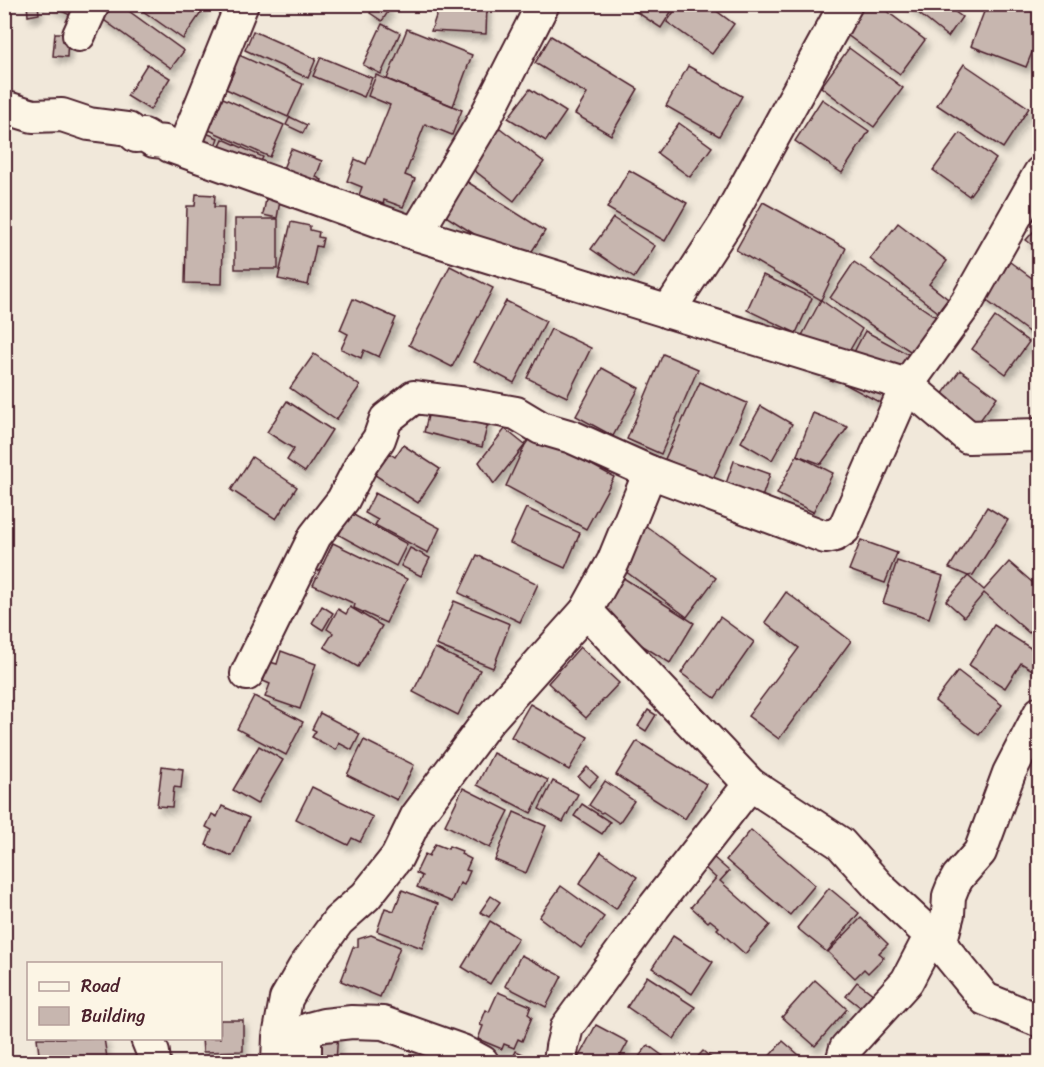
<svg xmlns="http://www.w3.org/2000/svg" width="1044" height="1067" font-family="Sriracha,sans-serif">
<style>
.building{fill:#c7b6af;stroke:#4a1f2b;stroke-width:1.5;filter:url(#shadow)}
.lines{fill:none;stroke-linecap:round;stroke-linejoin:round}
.minor-casing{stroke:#4a1f2b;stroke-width:36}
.minor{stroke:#fcf5e5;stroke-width:32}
</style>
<defs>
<filter id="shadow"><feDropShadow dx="3.5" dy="6" stdDeviation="3" flood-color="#0004"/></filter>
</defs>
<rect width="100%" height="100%" fill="#f1e8da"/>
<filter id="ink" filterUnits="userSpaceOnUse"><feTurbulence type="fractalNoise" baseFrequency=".0167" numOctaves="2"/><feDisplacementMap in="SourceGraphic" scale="12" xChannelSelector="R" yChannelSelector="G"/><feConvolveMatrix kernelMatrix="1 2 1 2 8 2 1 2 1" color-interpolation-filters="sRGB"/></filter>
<g filter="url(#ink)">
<g class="building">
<polygon points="27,4 38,4 39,14 28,16"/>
<polygon points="47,4 77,4 72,16"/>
<polygon points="111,4 119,4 184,51 171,68 101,18"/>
<polygon points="133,4 201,4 205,7 183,39"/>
<polygon points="375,4 384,4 390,9 382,21 370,13"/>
<polygon points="440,4 487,5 486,34 431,31"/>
<polygon points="638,4 676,4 661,28 635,11"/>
<polygon points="679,4 707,4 734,24 712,54 667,22"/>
<polygon points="851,4 877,4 925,40 900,74 835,26"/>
<polygon points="907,4 944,4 962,17 948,37"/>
<polygon points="987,4 1040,4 1040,33 1026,67 971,46"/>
<polygon points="382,24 400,33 381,74 363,65"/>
<polygon points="407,29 472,55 453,106 387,79"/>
<polygon points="253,31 316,59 308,78 245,50"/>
<polygon points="55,33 68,33 67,57 53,56"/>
<polygon points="551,36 638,89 611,135 575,114 587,94 535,63"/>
<polygon points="849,48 903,88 874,127 821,87"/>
<polygon points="239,55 303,84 288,117 226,89 235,69 233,68"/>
<polygon points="321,57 372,78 364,97 313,76"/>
<polygon points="147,64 170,78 150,110 127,96"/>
<polygon points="964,64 1029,108 1003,148 937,105"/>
<polygon points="688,66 742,96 719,136 666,106"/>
<polygon points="376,75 462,110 452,135 425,124 405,175 415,179 403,207 384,200 383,205 359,195 362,187 347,181 355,159 366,164 390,105 368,96"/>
<polygon points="530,89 566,112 546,141 508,118"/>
<polygon points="223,98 284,125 270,157 209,130"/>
<polygon points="822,99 869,131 842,173 795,141"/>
<polygon points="290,117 307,125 303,133 286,125"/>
<polygon points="679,123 712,147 690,177 657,153"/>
<polygon points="496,125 544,162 514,201 466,164"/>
<polygon points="199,130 218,138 213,152 193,144"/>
<polygon points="960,133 996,159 969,196 933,170"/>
<polygon points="223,139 263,157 257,170 217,152"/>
<polygon points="291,149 322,161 316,177 322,180 320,186 282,171"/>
<polygon points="629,170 687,203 665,241 607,208"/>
<polygon points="466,181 545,231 523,265 444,215"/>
<polygon points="196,194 215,195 214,207 224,207 222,284 185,283 187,206 195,206"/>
<polygon points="266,199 280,201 277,218 263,215"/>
<polygon points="763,202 846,248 821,300 736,250"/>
<polygon points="613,218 655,246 634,278 591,249"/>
<rect x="235" y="219" width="43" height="50"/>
<polygon points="291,222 310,226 310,230 319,232 318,237 323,238 321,247 316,246 308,285 278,279"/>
<polygon points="898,223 947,261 929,284 948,299 938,312 870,259"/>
<polygon points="1040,224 1040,251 1026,240"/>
<polygon points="854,262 936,317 913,353 830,298"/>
<polygon points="1010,262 1040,284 1040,320 1030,333 983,298"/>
<polygon points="450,266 493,288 452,367 409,345"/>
<polygon points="763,275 812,298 796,333 747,310"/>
<polygon points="353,299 396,318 379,357 364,350 361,358 341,349 348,334 340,330"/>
<polygon points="821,300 862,329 832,381 791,356"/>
<polygon points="506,301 546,321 514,383 474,362"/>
<polygon points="995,317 1029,342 1006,374 972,349"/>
<polygon points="551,329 591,348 567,397 527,378"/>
<polygon points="865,331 919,360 894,410 839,381"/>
<polygon points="314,354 360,386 336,420 290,388"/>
<polygon points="663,354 698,369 661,454 627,439"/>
<polygon points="602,368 639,388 613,436 576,416"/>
<polygon points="960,370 997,397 968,437 931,410"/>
<polygon points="700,382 747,403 712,481 665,459"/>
<polygon points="287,401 332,430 305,472 287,460 294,449 267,432"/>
<polygon points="431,404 489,419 482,447 424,432"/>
<polygon points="761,406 792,424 772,460 741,442"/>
<polygon points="813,413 848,427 821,464 797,455"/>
<polygon points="505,429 525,445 494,484 479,462"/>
<polygon points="533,433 614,477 586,529 506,486 525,445"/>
<polygon points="403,445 440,469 418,503 372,473 386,451 395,457"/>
<polygon points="797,455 833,473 813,512 777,494"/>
<polygon points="252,457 297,487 276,519 231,490"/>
<polygon points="734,461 770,474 760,503 724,489"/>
<polygon points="375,493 440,528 428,553 375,525 378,520 365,513"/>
<polygon points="987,507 1008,520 973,575 968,576 949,568"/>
<polygon points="526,508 580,533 565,568 510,543"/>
<polygon points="350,513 407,544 396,566 339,535"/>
<polygon points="642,523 716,578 687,617 613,562"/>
<polygon points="861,540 897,553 885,583 849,570"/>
<polygon points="333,543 407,579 386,623 354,608 355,604 313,585"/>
<polygon points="410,548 430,558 421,576 401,566"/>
<polygon points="477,555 538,584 520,622 459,593"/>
<polygon points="897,561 943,576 929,618 883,603"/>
<polygon points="1009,562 1040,589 1040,621 1029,633 984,593 964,617 946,601 968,576 984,590"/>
<polygon points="622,577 694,623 670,663 597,617"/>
<polygon points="786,592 851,641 779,739 748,716 799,648 765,622"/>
<polygon points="454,601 510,624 493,668 436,645"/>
<polygon points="322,606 333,613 323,630 312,623"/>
<polygon points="350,607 382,626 358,667 324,647 333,633 327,629 338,609 346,614"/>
<polygon points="720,617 754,642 715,698 681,673"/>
<polygon points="994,625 1040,654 1040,661 1034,671 1021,663 1005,688 969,665"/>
<polygon points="580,647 619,683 586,718 548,683"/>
<polygon points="435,648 480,670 458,715 413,692"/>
<polygon points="281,651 316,664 300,709 265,697 270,684 263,681 270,662 277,664"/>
<polygon points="958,671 1002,705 979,735 935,701"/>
<polygon points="254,696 303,722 286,755 237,729"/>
<polygon points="530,704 588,737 569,770 511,737"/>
<polygon points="648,710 656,715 646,731 638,726"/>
<polygon points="320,713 360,734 352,750 339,743 336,750 312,737 316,731 312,729"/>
<polygon points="364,740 414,765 397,800 347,775"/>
<polygon points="637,741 706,784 685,819 616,775"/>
<polygon points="259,746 283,760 257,804 233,790"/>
<polygon points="493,753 548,780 531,813 477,785"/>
<polygon points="162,766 183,769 181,788 174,787 172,807 157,806"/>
<polygon points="587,767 598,777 589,787 578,777"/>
<polygon points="553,781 578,794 563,822 539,809"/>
<polygon points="605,781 634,801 619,823 603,812 601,813 589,805"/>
<polygon points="312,787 373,817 360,842 352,838 348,845 296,819"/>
<polygon points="463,788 509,811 490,848 445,825"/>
<polygon points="582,804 610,822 602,834 574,816"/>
<polygon points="222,806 249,818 232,856 206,845 212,830 206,827 212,814 217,817"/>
<polygon points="514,812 546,826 526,873 495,860"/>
<polygon points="751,830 815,885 790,915 726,860"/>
<polygon points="435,844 448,849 449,846 462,851 461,854 471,859 466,870 470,871 464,885 460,883 452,902 417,887 422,876 416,873 425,854 429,856"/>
<polygon points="601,852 637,877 616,909 579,884"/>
<polygon points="713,857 729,871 720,881 770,925 745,954 717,929 719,927 710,920 708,922 691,907 716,878 704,867"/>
<polygon points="561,886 604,917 581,948 539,917"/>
<polygon points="829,888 859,913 827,952 797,928"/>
<polygon points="402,890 438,904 422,948 377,931 385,908 394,911"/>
<polygon points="491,896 500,902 489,917 480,912"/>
<polygon points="861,918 888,944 879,953 884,957 868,973 864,969 855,978 828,952"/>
<polygon points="490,921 518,938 490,984 462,967"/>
<polygon points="371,935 400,947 380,997 341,981 346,968 345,968 353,947 358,947 358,939"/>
<polygon points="673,936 713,962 692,994 652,968"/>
<polygon points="521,955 562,976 546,1007 505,986"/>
<polygon points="647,976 695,1007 674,1039 627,1007"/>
<polygon points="815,980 847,1009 815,1046 782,1017"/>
<polygon points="857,982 874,995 863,1009 846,996"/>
<polygon points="498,992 531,1006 528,1014 532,1017 522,1041 518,1039 514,1048 504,1044 502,1049 478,1039 483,1026 480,1025 486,1010 489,1012"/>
<polygon points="220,1020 243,1020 243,1051 203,1052 202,1038 220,1038"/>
<polygon points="596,1025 628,1042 617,1062 576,1062"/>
<polygon points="302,1030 338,1032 336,1062 300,1062"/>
<polygon points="37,1038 104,1038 107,1058 79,1062 40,1062"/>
<polygon points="783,1041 807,1062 764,1062"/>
<polygon points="648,1045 671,1062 635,1062"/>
<polygon points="516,1051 532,1058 530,1062 511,1062"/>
<polygon points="703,1051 716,1062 693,1062"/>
<polygon points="242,1057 242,1062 202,1062 202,1060"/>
</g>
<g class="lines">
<defs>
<g id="minor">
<polyline points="79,35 93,4"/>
<polyline points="4,107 33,116 62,115 89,124 128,129 136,136 144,135 154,141 165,142 170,146 416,234 907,385 968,437 1040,435"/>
<polyline points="183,150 242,4"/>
<polyline points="416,234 483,122 543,4"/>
<polyline points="668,312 726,223 846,4"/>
<polyline points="586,611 750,784 840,843 881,889 940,944 985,999 1040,1021"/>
<polyline points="247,674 315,536 343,500 362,463 379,439 386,419 414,397 460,403 516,413 541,428 572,437 650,472 825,537 835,535 844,529 907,385 967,302 1040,173"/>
<polyline points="940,944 948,914 949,896 953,886 958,877 980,852 1009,773 1040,713"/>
<polyline points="147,1038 153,1053 154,1062"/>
<polyline points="278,1062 279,1037 286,999 304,968 338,921 366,896 397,857 417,816 488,721 586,611 613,562 650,472"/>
<polyline points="305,1062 305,1037 309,1029 324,1025 352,1022 383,1023 462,1051 482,1062"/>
<polyline points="560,1062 562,1047 567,1027 654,907 750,784"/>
<polyline points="842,1062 846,1048 907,981 931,935"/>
</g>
</defs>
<use href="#minor" class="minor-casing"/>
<use href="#minor" class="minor"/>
</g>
</g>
<rect width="1044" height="1067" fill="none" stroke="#fcf5e5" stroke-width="24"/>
<rect x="12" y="12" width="1020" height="1043" fill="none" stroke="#4a1f2b" stroke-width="2" filter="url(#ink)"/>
<rect x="27" y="962" width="195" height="78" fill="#fcf5e5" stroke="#b59f9b" stroke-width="1.5"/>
<rect x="39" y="982" width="30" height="9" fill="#fcf5e5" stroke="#b59f9b" stroke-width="1.5"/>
<text x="81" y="992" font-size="18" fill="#4a1f2b">Road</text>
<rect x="39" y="1007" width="30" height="18" fill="#c7b6af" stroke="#b59f9b" stroke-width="1.5"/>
<text x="81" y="1022" font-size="18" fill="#4a1f2b">Building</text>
</svg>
